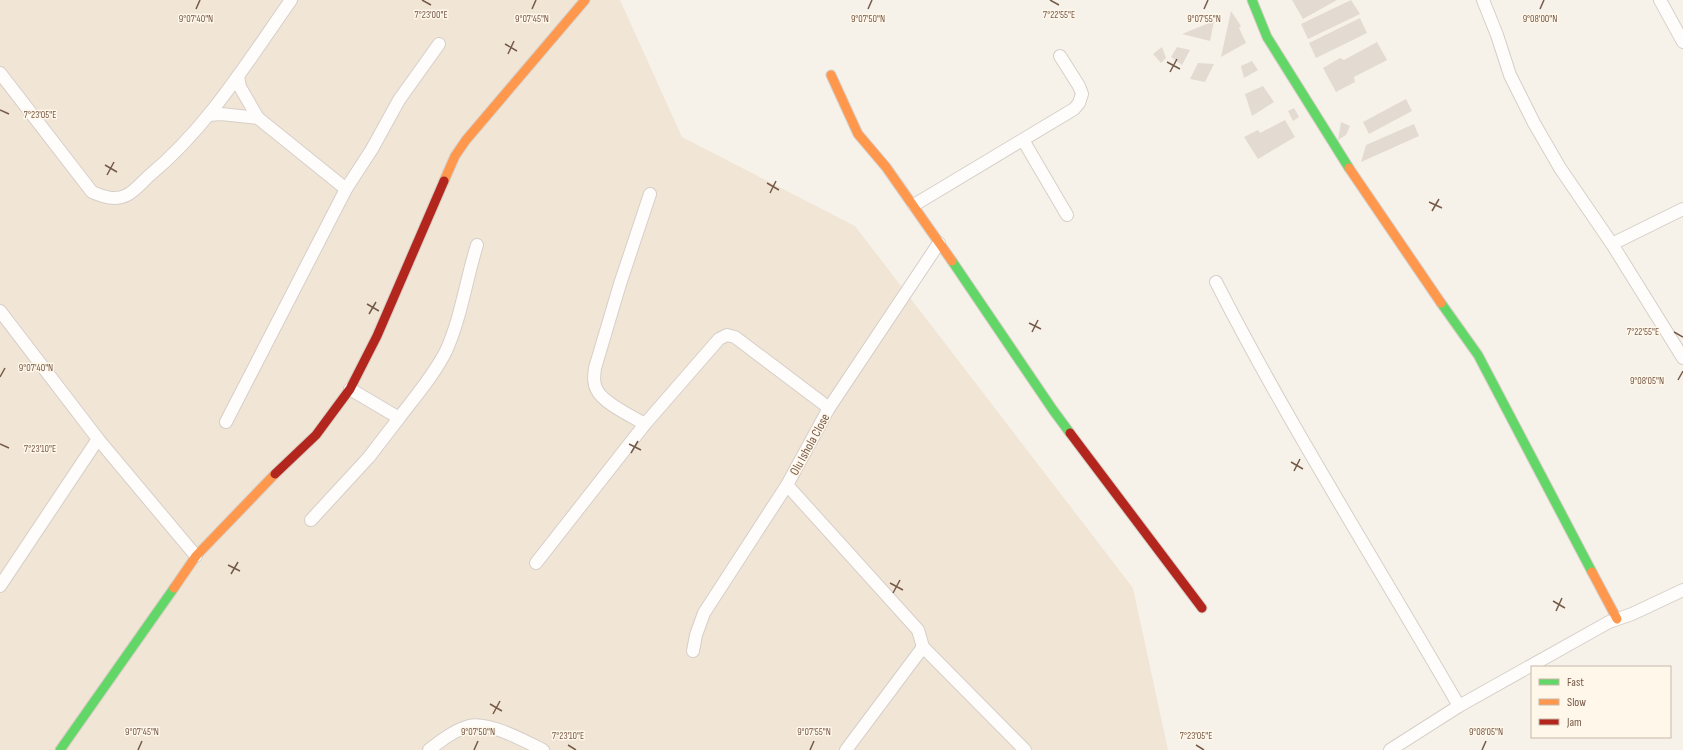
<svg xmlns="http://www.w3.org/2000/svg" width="1683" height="750" font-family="'Sofia Sans Condensed',sans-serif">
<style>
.residential{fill:#f1e5d6}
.building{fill:#e3dad1}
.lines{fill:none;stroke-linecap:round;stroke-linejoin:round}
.street-casing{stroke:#d6cfc8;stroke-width:14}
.fast-casing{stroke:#d6cec6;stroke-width:11}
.slow-casing{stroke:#d6cec6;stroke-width:11}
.jam-casing{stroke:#d6cec6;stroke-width:11}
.street{stroke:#fefdfc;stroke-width:12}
.fast{stroke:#63d668;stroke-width:9}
.slow{stroke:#ff974d;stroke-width:9}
.jam{stroke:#b3261e;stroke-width:9}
.ticks{fill:none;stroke:#765a48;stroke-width:1.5}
.labels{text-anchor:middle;stroke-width:3;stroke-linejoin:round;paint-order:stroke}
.street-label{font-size:13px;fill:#765a48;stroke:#fff7ea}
.ticks-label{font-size:10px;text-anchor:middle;fill:#765a48;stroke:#fff7ea;stroke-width:3;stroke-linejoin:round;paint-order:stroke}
</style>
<rect width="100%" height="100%" fill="#f7f2e9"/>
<polygon class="residential" points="0,0 620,0 682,137 855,226 1133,588 1168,750 0,750"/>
<g class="building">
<polygon points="1292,0 1337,0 1303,19"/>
<polygon points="1351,0 1360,14 1308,39 1301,24"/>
<polygon points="1231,11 1241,26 1239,28 1246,43 1221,57"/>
<polygon points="1360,18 1367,33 1316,58 1309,43"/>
<polygon points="1214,21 1210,41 1182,34"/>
<polygon points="1377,42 1387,60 1354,77 1355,82 1336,92 1323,68 1340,58 1344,60"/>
<polygon points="1162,47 1166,58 1161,63 1153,54"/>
<polygon points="1177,47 1190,50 1182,65 1171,57"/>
<polygon points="1252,61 1258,70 1244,78 1241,66"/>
<polygon points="1198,63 1214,64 1205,82 1190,79"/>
<polygon points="1263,86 1274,102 1252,116 1245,94"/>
<polygon points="1406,99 1412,111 1369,134 1363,122"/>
<polygon points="1294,108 1299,117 1293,121 1288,111"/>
<polygon points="1285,120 1295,137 1258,159 1244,137 1258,130 1260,133"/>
<polygon points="1341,122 1350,126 1346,135 1338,140"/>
<polygon points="1414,124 1419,136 1361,162 1366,145"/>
</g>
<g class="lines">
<defs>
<g id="street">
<polyline points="1483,0 1497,35 1510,75 1534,123 1560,168 1612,244 1683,358"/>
<polyline points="1660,0 1683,42"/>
<path d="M0 73 92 192C104 197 115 201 127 195 135 191 143 181 150 175 208 127 248 61 291 0"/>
<polyline points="238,76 240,87 258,118 346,189"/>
<polyline points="209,115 221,114 258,118"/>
<polyline points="1023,140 1067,215"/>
<polyline points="914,205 1074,109 1079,103 1082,94 1079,86 1060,56"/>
<polyline points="1612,244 1683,209"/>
<path d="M1216 282C1290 427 1378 565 1459 706"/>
<polyline points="0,311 98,439 196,556"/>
<path d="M350 389 399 418C415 397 434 375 446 351 461 318 466 280 477 245"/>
<polyline points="226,422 346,189 372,149 399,100 439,44"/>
<path d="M645 424C633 417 603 403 597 390 593 383 594 376 595 368L620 284 650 194"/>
<polyline points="787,485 918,630 923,647 1025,750"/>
<polyline points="311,520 369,457 399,418"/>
<polyline points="536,563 645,424 719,339 727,335 735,337 829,408"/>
<polyline points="0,586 98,439"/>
<polyline points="693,651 696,635 704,613 787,485 829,408 939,243"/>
<path d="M429 750C440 741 454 730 469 726 488 721 525 741 543 750"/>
<polyline points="846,750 923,647"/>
<polyline points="1390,750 1459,706 1609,622 1632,614 1683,590"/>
</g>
<g id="fast">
<polyline points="1252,0 1267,37 1349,168"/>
<polyline points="952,261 1053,410 1070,433"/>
<polyline points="1441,303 1478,355 1592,572"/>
<polyline points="60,750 174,588"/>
</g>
<g id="slow">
<polyline points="831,75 858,134 886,167 952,261"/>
<polyline points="1349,168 1441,303"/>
<polyline points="444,181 455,156 466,140 585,0"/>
<polyline points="1592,572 1617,619"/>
<polyline points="174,588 196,556 275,474"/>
</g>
<g id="jam">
<polyline points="1070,433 1202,608"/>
<polyline points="275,474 316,435 350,389 377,336 444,181"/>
</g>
</defs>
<use href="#street" class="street-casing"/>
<use href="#fast" class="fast-casing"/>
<use href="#slow" class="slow-casing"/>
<use href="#jam" class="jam-casing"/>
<use href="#street" class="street"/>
<use href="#fast" class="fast"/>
<use href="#slow" class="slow"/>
<use href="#jam" class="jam"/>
</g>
<path class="ticks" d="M422 0 431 5M1050 0 1059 5M196 9 200 0M532 9 536 0M868 9 872 0M1204 9 1208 0M1540 9 1544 0M505 44 517 51M508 54 514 41M1167 62 1180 69M1170 72 1177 59M0 110 9 114M105 165 117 172M107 175 114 162M767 183 779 190M770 193 776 181M1429 202 1442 208M1432 211 1439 199M367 304 379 311M369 314 376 302M1029 323 1041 329M1032 332 1038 320M1674 332 1683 337M0 377 5 368M1678 380 1683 371M0 444 9 448M629 444 641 450M631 453 638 441M1291 462 1303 469M1294 471 1300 459M228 565 240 571M231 574 238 562M890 583 903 590M893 593 900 580M1553 601 1565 608M1556 611 1562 598M490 704 502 711M493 714 500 701M568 745 576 750M1196 745 1204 750M138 750 142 741M474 750 478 741M810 750 814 741M1482 750 1486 741"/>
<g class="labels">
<g class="street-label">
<text transform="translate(809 444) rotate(-61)" y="5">Olu Ishola Close</text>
</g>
</g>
<g class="ticks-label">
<text x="431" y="18">7°23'00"E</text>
<text x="1059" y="18">7°22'55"E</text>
<text x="196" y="22">9°07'40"N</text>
<text x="532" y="22">9°07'45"N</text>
<text x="868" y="22">9°07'50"N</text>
<text x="1204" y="22">9°07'55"N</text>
<text x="1540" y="22">9°08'00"N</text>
<text x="40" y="118">7°23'05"E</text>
<text x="1643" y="335">7°22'55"E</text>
<text x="36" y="371">9°07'40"N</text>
<text x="1647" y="384">9°08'05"N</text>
<text x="40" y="452">7°23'10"E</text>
<text x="142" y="735">9°07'45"N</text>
<text x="478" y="735">9°07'50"N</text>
<text x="814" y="735">9°07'55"N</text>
<text x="1486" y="735">9°08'05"N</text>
<text x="568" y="739">7°23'10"E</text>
<text x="1196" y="739">7°23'05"E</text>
</g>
<rect x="1531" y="666" width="140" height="72" fill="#fff7ea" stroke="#c8b8a9"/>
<rect x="1539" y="679" width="20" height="6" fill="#63d668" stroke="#c8b8a9"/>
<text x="1567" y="686" font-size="12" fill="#765a48">Fast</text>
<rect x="1539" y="699" width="20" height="6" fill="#ff974d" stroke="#c8b8a9"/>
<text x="1567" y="706" font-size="12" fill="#765a48">Slow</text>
<rect x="1539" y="719" width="20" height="6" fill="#b3261e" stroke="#c8b8a9"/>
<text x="1567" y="726" font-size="12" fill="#765a48">Jam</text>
</svg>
